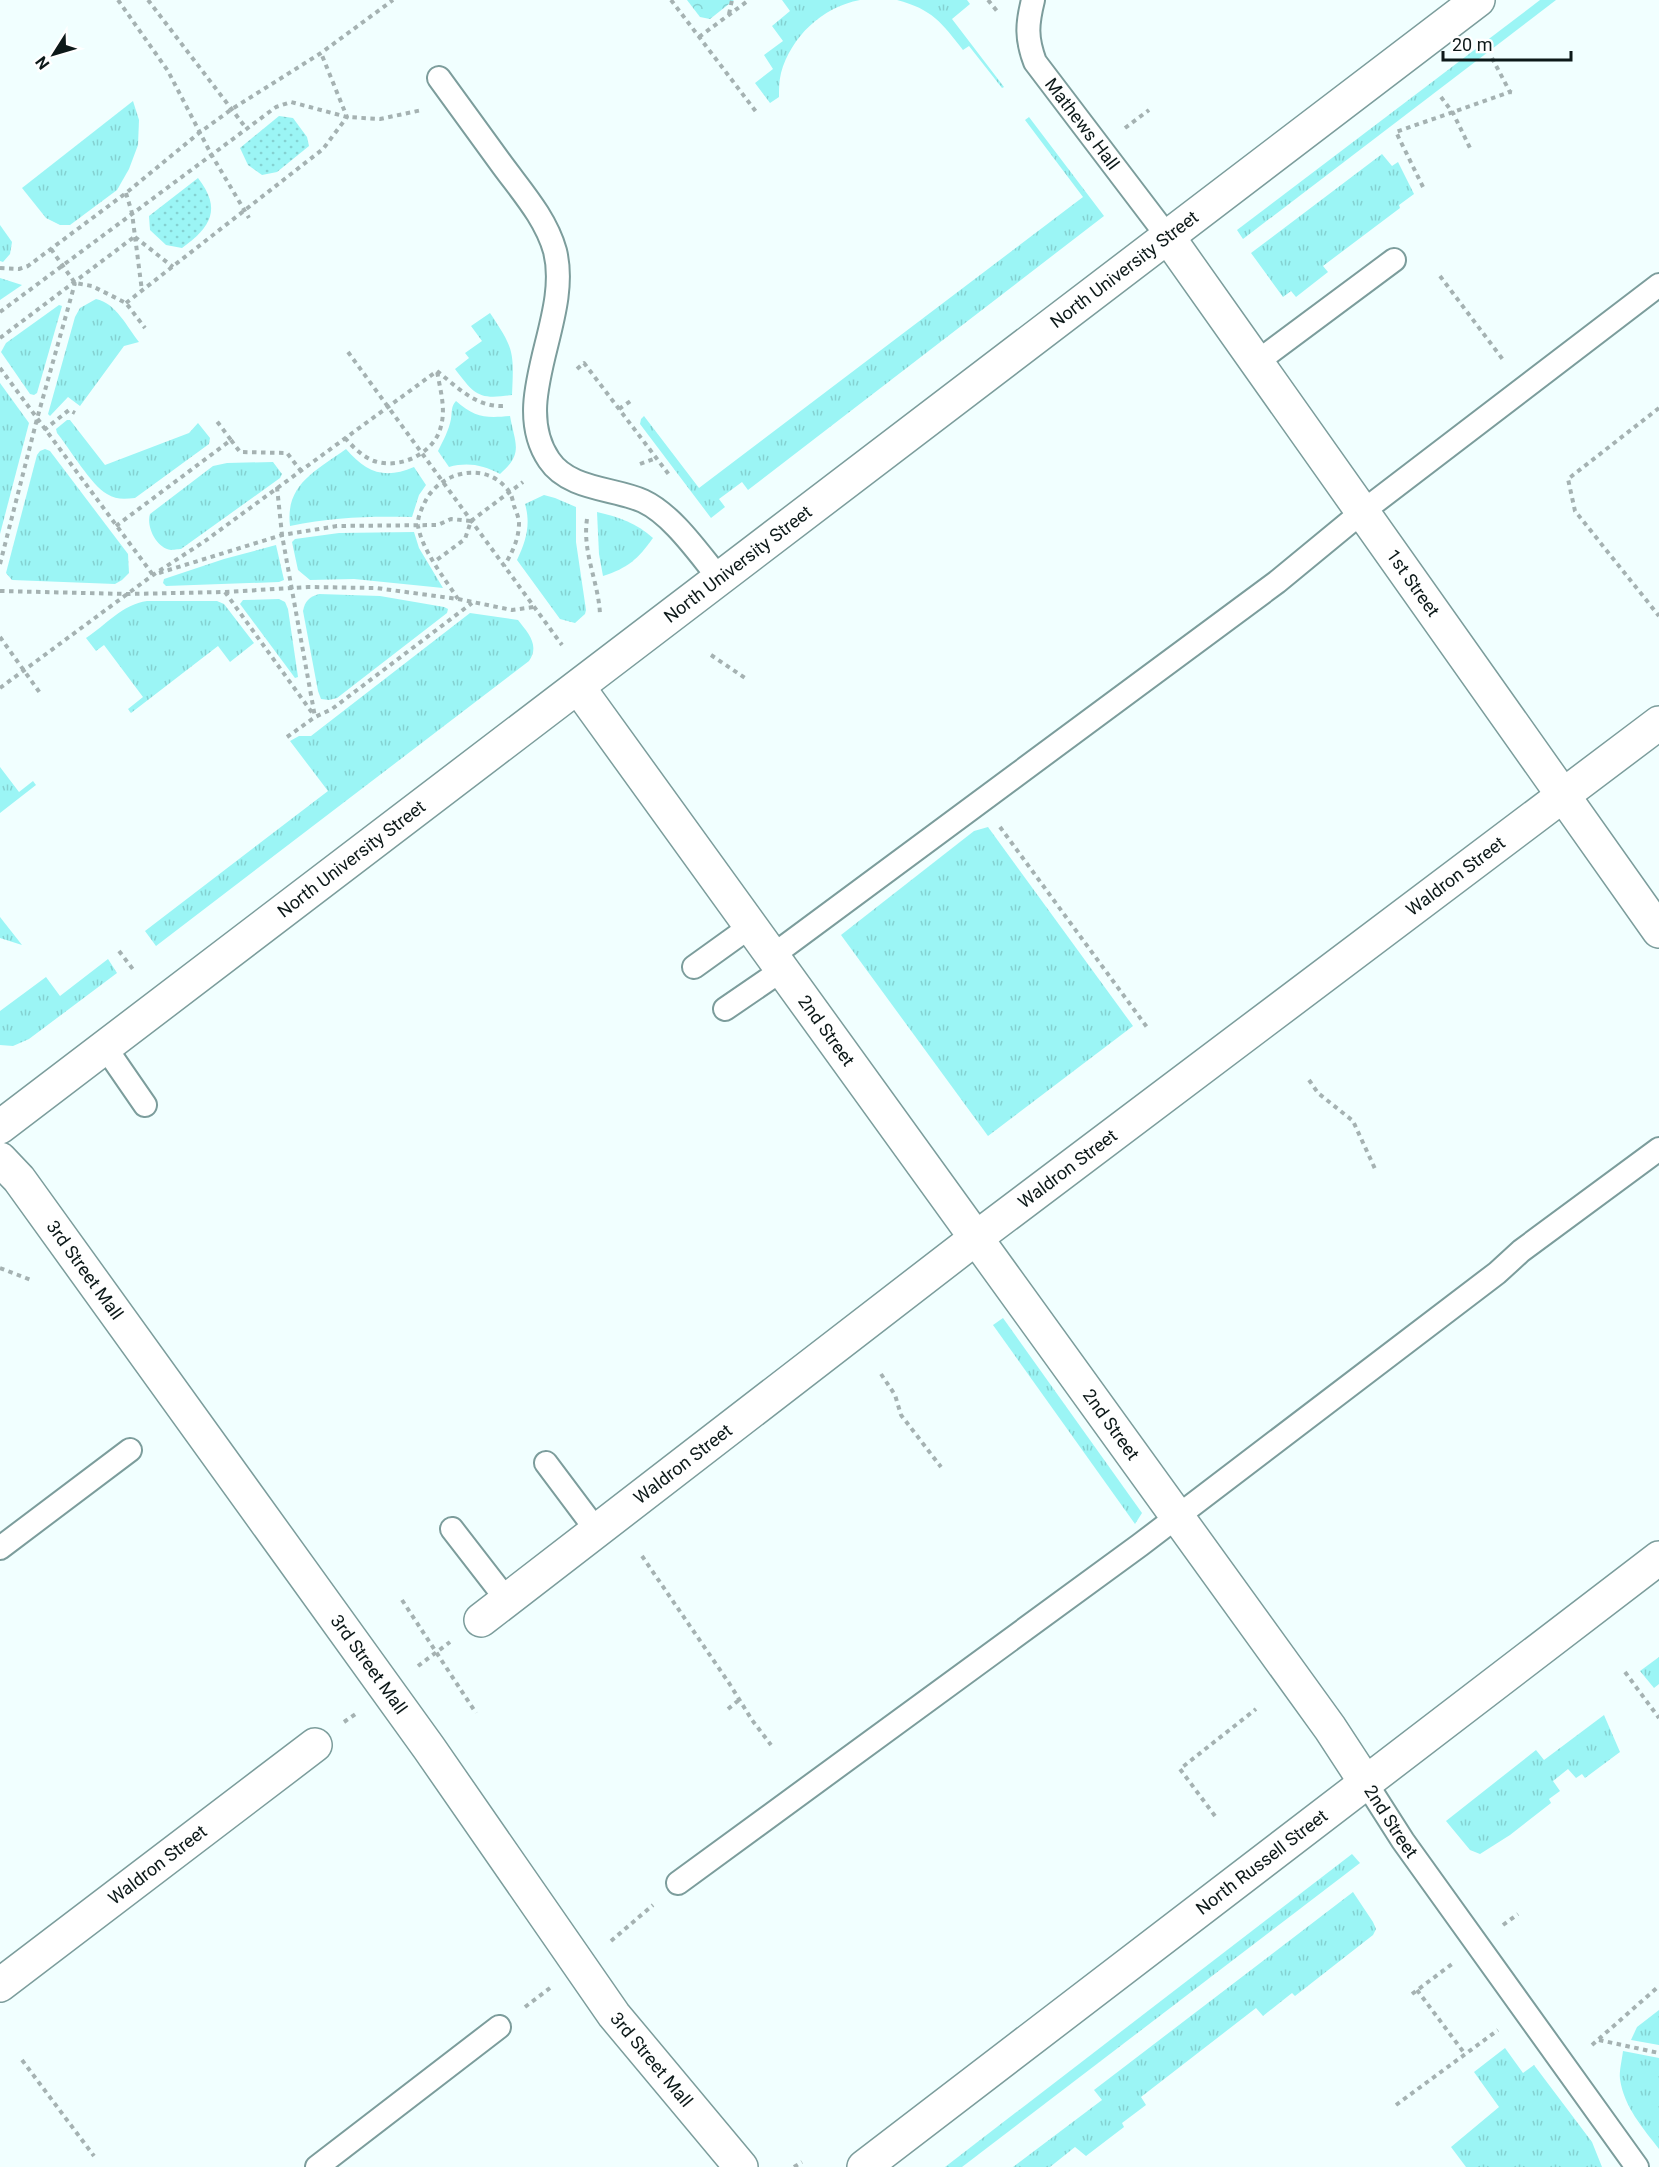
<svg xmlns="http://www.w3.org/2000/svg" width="1659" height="2167" font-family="Roboto,sans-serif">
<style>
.grass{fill:url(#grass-tufts)}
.park{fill:url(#park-crowns)}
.garden{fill:url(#garden-dots)}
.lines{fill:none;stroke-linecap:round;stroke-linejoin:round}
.service-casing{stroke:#7c9d9c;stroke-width:26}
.pedestrian-casing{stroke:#7c9d9c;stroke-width:36}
.minor-casing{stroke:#7c9d9c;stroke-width:36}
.path{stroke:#a5b2b2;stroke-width:4;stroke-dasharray:4.5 4.5;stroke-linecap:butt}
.service{stroke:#fff;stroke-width:22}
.pedestrian{stroke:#fff;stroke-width:33}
.minor{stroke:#fff;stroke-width:33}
.labels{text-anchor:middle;stroke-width:4.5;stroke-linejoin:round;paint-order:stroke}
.street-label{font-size:18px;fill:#0d1919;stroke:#fff}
</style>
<defs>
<pattern id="grass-tufts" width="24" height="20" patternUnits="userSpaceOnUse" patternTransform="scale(1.5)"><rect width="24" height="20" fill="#9bf5f5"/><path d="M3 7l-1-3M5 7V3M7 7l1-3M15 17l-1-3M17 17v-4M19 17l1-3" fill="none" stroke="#84d1d1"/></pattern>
<pattern id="park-crowns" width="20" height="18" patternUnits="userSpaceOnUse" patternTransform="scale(1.5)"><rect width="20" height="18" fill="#9bf5f5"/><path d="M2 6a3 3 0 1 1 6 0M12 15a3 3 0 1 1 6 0" fill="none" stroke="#84d1d1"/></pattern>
<pattern id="garden-dots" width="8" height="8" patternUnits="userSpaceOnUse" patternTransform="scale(1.5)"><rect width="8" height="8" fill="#9bf5f5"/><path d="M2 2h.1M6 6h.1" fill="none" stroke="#84d1d1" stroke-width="1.8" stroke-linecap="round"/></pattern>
</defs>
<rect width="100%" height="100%" fill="#f1ffff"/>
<g class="grass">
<path d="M782 0H860C822 7 791 37 781 73 779 81 779 89 779 97L770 103 755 83 773 69 764 55 783 41 772 26 790 11Z"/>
<path d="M897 0H967L970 4 952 19 1004 87 1002 88 969 46 963 50C942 23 932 9 897 0Z"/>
<polygon points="1540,0 1556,0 1243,239 1237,230"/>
<polygon points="133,101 139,120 138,145 129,169 117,190 70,225 60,225 46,218 22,188"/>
<polygon points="1029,117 1104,216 748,490 742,482 719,499 725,507 711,518 640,424 641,419 644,416 699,488 1083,197 1025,120"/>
<polygon points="1382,154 1392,166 1398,162 1414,194 1399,205 1400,208 1323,266 1328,272 1296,297 1291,291 1283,297 1251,253"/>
<polygon points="0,225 12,242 10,254 3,262 0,261"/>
<polygon points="0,278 22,285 0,300"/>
<path d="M96 299C116 303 127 327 139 342L124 346 80 406 68 397 50 416 48 414 75 317 80 308Z"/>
<polygon points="59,305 62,306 37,393 34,395 30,394 1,352 6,343"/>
<path d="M490 313C514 349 514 351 512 395 478 400 475 395 455 369L469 358 465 353 482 341 471 326Z"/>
<polygon points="0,383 29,423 0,534"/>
<path d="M456 401C475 418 486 418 510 416 515 444 524 453 500 474 483 465 468 462 449 467L438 451C443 441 449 430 451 419 452 412 451 406 456 401Z"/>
<path d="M67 420H70L105 465 189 433 198 423 210 438 209 444 135 498C125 499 116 500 107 494 91 485 70 449 57 433L56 429Z"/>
<polygon points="45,449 50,451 128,554 129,573 122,580 115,584 12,580 6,573 37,455 40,451"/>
<path d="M346 449C366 472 384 480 414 467L426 485 419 495 412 517C369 516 333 517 290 526 285 484 316 471 346 449Z"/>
<path d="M273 462 282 474 280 478 181 549C179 549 172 550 171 550 156 548 146 526 150 514L213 466 227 463Z"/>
<path d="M544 495 555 498 576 507V542L586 610 585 614 575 623 560 619 517 560C526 541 531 525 525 504Z"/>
<path d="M597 512C619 517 636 523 653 538 638 559 628 568 603 576L599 554Z"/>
<polygon points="414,532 419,548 443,588 354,579 310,580 298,570 292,542 295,539 339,533"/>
<polygon points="276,545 284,580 279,582 166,586 163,583 164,579 224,559"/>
<path d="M319 594 380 596 444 607 448 609 447 613 337 698 329 700 321 699 318 691 303 611C305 601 309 597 319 594Z"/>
<polygon points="279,599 285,602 288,609 298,677 295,678 240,604 243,600"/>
<path d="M147 601H217L224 604 254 643 230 662 218 646 131 713 128 709 143 697 104 645 96 651 86 638C106 625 123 604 147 601Z"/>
<path d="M470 613 518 620C528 633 540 645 529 661L156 946 145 931 328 791 290 741 299 736H311Z"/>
<polygon points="0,767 19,792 33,781 36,785 0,813"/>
<polygon points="988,827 1133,1026 988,1136 841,935 974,831"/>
<polygon points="0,917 22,945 0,938"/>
<polygon points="108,959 117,973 29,1039 13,1046 0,1045 0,1011 46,977 60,996"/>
<polygon points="1003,1318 1142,1513 1135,1524 993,1325"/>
<polygon points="1659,1657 1659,1684 1654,1688 1640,1671"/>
<polygon points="1604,1715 1620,1752 1585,1778 1582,1774 1576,1778 1568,1769 1553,1781 1560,1791 1549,1799 1551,1803 1510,1835 1480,1854 1470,1850 1446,1821 1536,1750 1544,1760"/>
<polygon points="1352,1854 1360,1863 962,2167 945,2167"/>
<polygon points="1353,1892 1373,1922 1376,1929 1373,1935 1295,1996 1292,1993 1263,2016 1256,2008 1141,2097 1146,2105 1122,2123 1124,2127 1086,2156 1075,2147 1050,2167 1013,2167 1102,2100 1094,2090"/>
<polygon points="1659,2010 1659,2045 1631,2040 1637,2027"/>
<polygon points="1505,2048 1523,2073 1534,2065 1592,2142 1602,2167 1466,2167 1451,2147 1499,2107 1474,2072"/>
<path d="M1623 2051 1659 2058V2149C1643 2128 1624 2107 1620 2079 1619 2071 1622 2060 1623 2051Z"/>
</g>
<polygon class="park" points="687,0 734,0 710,19 700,17"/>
<g class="garden">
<polygon points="279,116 293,118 307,137 309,146 277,172 262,175 248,165 240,148"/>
<path d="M198 178C222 209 211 227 182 248L166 245 150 230 149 216Z"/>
</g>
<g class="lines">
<defs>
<g id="service">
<path id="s1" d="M1033 0C1027 24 1026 38 1035 62L1168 237"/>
<path d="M439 78C460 107 482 137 503 166 523 193 546 219 555 251 572 319 508 400 549 460 569 490 614 488 643 501 673 515 699 554 720 579"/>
<polyline points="1257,362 1394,260"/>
<polyline points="772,956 1277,582 1362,512 1659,285"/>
<polyline points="694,967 751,926"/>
<polyline points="725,1009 782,970"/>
<polyline points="105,1047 145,1105"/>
<polyline points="546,1463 597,1531"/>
<polyline points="452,1529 507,1600"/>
<polyline points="0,1548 130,1450"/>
<path id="s2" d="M1366 1783 1403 1841 1637 2167"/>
<polyline points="678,1883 1140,1545 1497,1273 1521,1251 1659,1149"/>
<polyline points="317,2167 499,2027"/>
</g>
<g id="pedestrian">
<path id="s3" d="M0 1159 19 1179 429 1748 614 2015 741 2167"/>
</g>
<g id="minor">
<path id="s4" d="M1168 237 1659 931"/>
<path id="s5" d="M578 687 1330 1728 1366 1783"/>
<path id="s6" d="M0 1127 1478 0"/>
<path id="s7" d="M481 1620 976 1238 1659 723"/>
<path id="s8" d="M0 1985 315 1745"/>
<path id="s9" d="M864 2167 1659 1558"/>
</g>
</defs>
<use href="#service" class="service-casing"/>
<use href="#pedestrian" class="pedestrian-casing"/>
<use href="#minor" class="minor-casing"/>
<g class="path">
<polyline points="118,0 168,71 211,154 249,218"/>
<polyline points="148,0 246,128"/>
<polyline points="671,0 757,113"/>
<polyline points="988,0 997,11"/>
<polyline points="729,14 732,0"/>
<polyline points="699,37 749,0"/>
<polyline points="1492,58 1510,92 1516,93"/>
<polyline points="1441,97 1453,113 1471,150"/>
<polyline points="1125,128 1149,110"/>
<polyline points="1423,187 1396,132 1510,92"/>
<polyline points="126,193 132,213 142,291"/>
<polyline points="135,237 173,267"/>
<polyline points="51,249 75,283 92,286 126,303 145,328"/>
<polyline points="0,268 19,269 28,266 126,193 199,133 232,109 321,53 393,0"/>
<polyline points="1440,276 1504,361"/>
<polyline points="126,303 323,149 347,117 321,53"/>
<polyline points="0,312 276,107 291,102 347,117 380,119 422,110"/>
<polyline points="0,338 134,237"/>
<polyline points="348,352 562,645"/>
<polyline points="0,368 153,575"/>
<polyline points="577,369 584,363 670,476"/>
<path d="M437 371C457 387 476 407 503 406"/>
<polyline points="1659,408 1568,479 1575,511 1659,616"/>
<polyline points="619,409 632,400"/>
<polyline points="44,430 69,410 75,413"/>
<path d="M345 438C353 447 363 457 374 461 400 470 435 453 441 426 446 408 440 389 437 371"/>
<polyline points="231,440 240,452 287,453 301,471"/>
<polyline points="640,464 656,458"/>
<polyline points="277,487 282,535 315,717"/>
<path d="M587 519C582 553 599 583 600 615"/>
<polyline points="471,521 523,482"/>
<polyline points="116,526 231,440 216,420"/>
<polyline points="0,564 37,419 75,283"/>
<polyline points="159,573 282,535 337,526 438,525 451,519 471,521 465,539 434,562"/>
<polyline points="0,591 127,594 225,592 308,587 376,588 458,599 512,610 534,607"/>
<polyline points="225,592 313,714"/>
<path d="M458 599C445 579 422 550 418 526 417 519 421 510 424 504 438 471 488 459 510 493 512 496 513 502 514 506 516 511 519 518 519 523 519 539 512 553 504 566"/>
<polyline points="0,637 40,693"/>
<polyline points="711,655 745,678"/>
<polyline points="0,688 153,575 205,541 437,371"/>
<polyline points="287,737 315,717 332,709 472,603"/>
<polyline points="1000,827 1149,1030"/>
<polyline points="119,951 135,972"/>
<polyline points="1309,1080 1318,1093 1353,1121 1376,1171"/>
<polyline points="0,1268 31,1280"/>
<polyline points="881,1374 895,1395 901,1415 941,1467"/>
<polyline points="642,1556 729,1683 752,1720 771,1745"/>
<polyline points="402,1600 476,1713"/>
<polyline points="418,1666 450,1642"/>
<polyline points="1625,1672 1659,1718"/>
<polyline points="728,1709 739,1700"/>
<polyline points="344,1722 357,1713"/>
<polyline points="1215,1816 1180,1769 1256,1709"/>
<polyline points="1503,1925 1518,1914"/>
<polyline points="611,1941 653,1905"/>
<polyline points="1417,1990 1465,2054"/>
<polyline points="1412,1994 1452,1964"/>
<polyline points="525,2007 550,1988"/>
<polyline points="1599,2040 1659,2053"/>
<polyline points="1592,2045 1659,1986"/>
<polyline points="22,2060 94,2156"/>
<polyline points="1396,2105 1498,2030"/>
<polyline points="794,2167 802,2162"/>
</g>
<use href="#service" class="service"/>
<use href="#pedestrian" class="pedestrian"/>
<use href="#minor" class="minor"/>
</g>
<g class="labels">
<g class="street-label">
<text dy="6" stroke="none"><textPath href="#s1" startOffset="141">Mathews Hall</textPath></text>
<text dy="6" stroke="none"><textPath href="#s6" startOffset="1414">North University Street</textPath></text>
<text dy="6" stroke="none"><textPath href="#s6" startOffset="928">North University Street</textPath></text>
<text dy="6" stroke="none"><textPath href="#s4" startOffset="424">1st Street</textPath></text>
<text dy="6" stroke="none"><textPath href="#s6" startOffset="442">North University Street</textPath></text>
<text dy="6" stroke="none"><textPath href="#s7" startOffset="1226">Waldron Street</textPath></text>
<text dy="6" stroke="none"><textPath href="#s5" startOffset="424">2nd Street</textPath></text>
<text dy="6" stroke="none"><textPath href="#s7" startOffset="740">Waldron Street</textPath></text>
<text dy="6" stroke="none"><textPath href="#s3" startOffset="140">3rd Street Mall</textPath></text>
<text dy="6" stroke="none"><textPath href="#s5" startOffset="910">2nd Street</textPath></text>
<text dy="6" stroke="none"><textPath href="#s7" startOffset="255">Waldron Street</textPath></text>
<text dy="6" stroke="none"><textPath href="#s3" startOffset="626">3rd Street Mall</textPath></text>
<text dy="6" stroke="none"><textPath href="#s2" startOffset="46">2nd Street</textPath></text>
<text dy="6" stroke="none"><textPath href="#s9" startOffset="501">North Russell Street</textPath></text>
<text dy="6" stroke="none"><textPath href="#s8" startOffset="198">Waldron Street</textPath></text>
<text dy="6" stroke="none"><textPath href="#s3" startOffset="1112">3rd Street Mall</textPath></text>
</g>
</g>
<g transform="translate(54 54) rotate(233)" stroke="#ffffff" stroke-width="4.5" paint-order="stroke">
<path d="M0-4.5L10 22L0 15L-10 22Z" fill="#0d1919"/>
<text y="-9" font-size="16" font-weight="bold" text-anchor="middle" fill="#0d1919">N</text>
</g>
<path d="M1443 51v9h128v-9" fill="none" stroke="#0d1919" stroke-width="3"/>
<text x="1452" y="51" font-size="18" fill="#0d1919" stroke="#ffffff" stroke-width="4.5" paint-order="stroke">20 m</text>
</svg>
